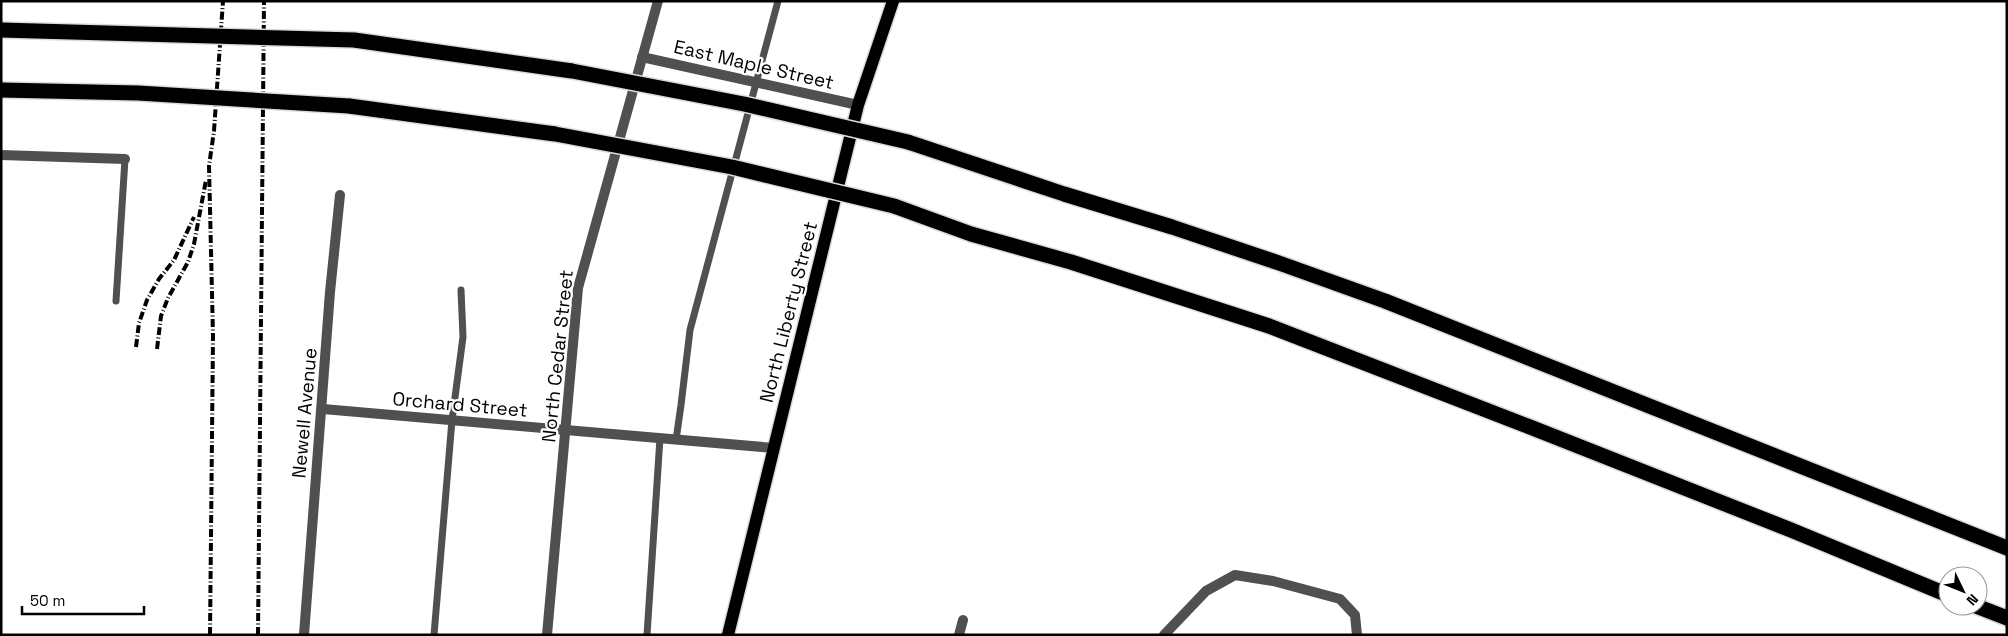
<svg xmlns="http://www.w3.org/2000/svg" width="2008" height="636" font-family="'Space Grotesk',sans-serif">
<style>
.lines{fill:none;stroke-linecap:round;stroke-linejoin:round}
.primary-casing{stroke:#dbdbdb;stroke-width:15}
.motorway-casing{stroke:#dbdbdb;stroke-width:18}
.service{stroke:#505050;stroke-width:7}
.minor{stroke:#505050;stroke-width:10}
.primary{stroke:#000;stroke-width:12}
.motorway{stroke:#000;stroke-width:15}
.rail{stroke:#000;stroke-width:4;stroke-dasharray:8 2.5 1 2.5;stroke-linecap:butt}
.motorway-bridge-casing{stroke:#dbdbdb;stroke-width:18;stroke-linecap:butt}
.motorway-bridge{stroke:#000;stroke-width:15}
.labels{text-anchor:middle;stroke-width:4.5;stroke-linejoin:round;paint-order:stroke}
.street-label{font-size:19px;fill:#000;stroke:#fff}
</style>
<rect width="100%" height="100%" fill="#fff"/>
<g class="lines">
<defs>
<polyline id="primary" points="728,635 858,105 893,1"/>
<g id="motorway">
<polyline points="354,40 572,71"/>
<polyline points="349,106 555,134"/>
<polyline points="908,142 1064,194 1172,227 1279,263 1385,301 2007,548"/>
<polyline points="894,206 971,234 1071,262 1269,326 1530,427 1791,530 1948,595"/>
<polyline points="1976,606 2007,618"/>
</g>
</defs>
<use href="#primary" class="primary-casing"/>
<use href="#motorway" class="motorway-casing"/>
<g class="service">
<polyline points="116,301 125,159"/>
<polyline points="676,440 681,405 690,330 778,1"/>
<polyline points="434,635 452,420 463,337 461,290"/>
<polyline points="647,635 660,438"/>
</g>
<g class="minor">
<polyline points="642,57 858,105"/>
<polyline points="1,155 125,159"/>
<polyline points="323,409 774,448"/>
<polyline points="304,635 330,292 340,195"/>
<polyline points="547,635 578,288 658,1"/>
<polyline points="959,635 963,620"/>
<polyline points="1164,635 1206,591 1235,575 1273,581 1340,599 1355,615 1357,635"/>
</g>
<use href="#primary" class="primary"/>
<use href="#motorway" class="motorway"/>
<g class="rail">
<polyline points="136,347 139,323 147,300 159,279 174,260 194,217"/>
<polyline points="157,349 161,316 168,298 188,262 194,244 206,180"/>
<polyline points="210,635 213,336 209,166 214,131 223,1"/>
<polyline points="258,635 264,1"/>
</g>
<defs>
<g id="motorway-bridge">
<polyline points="1,30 354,40"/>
<polyline points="572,71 744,104 908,142"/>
<polyline points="1,90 138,93 349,106"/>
<polyline points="555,134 732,167 894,206"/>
</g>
</defs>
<use href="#motorway-bridge" class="motorway-bridge-casing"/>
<use href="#motorway-bridge" class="motorway-bridge"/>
</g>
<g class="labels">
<g class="street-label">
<text transform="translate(754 64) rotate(13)" y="7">East Maple Street</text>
<text transform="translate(788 312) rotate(-76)" y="7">North Liberty Street</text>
<text transform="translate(557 356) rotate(-84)" y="7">North Cedar Street</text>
<text transform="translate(460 404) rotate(5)" y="7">Orchard Street</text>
<text transform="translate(304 413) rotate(-85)" y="7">Newell Avenue</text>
</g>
</g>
<rect width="2008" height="636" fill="none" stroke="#000000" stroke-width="5"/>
<g transform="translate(1963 591) rotate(133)"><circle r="24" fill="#ffffff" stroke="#999999"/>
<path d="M0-4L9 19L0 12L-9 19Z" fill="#000000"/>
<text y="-8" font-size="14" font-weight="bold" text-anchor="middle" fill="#000000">N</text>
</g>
<path d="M22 606v8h122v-8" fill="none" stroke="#000000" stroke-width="2.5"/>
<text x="30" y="606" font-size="15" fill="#000000" stroke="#ffffff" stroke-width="4" paint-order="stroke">50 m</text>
</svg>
